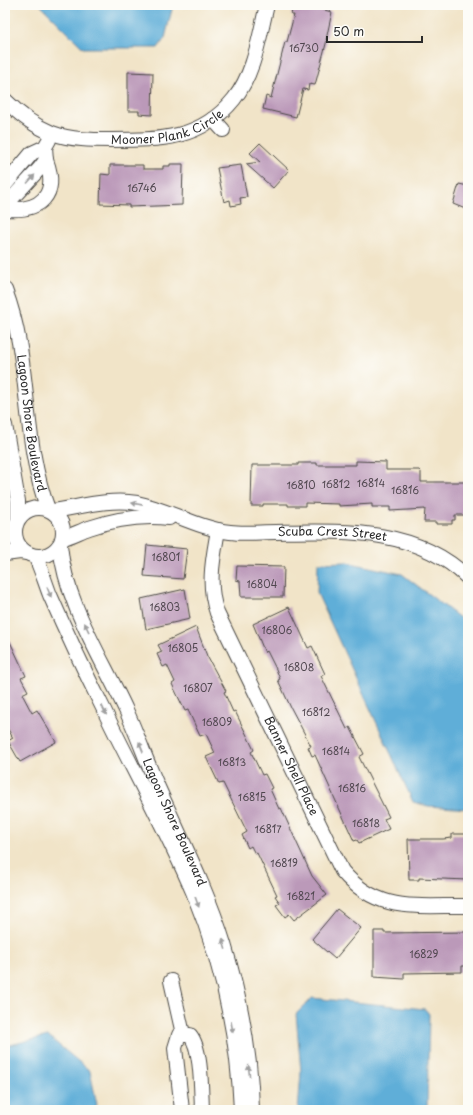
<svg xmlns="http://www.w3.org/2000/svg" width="473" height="1115" font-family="'Playpen Sans',sans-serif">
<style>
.water{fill:#5eaed8;stroke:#446c82}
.building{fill:#bb99b9}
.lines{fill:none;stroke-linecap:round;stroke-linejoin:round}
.minor-casing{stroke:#494743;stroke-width:16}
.minor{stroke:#fff;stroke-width:14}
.oneway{fill:#a0a0a0}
.labels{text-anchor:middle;stroke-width:3;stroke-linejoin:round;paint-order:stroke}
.number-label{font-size:10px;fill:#4f464e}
.street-label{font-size:12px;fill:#2b2b2b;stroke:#fdfcf7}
</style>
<rect width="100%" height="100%" fill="#fdfcf7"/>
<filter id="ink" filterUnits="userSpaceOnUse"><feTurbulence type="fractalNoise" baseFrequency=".025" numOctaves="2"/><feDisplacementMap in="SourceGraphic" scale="8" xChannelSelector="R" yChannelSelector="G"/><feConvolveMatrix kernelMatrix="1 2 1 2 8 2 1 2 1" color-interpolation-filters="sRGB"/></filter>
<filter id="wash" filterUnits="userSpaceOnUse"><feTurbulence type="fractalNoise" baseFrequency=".012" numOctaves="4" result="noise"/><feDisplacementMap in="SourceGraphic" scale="16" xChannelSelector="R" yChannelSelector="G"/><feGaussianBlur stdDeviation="0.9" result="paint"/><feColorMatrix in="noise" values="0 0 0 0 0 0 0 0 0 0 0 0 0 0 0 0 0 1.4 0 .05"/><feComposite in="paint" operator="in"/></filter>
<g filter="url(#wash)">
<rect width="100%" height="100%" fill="#f1e4c8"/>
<g class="water">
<polygon points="40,5 173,5 165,38 158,48 83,48"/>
<polygon points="346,562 402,574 468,624 468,809 428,806 413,802 317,593 318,563"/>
<polygon points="312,998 425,1009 429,1014 427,1110 298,1110 301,1072 296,1014"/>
<polygon points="48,1036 90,1071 97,1105 93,1110 5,1110 5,1046"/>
</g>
<g id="blocks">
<g class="building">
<polygon points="293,5 305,5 332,12 326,40 327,40 315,85 309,84 308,90 303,89 296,117 263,109 266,96 271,98 285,42 287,42 294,15 291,15"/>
<polygon points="128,72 153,73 152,115 139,114 139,111 128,111"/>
<polygon points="260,143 289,170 273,188 246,164 260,162 250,153"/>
<polygon points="170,164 183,164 182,205 129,207 129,205 100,204 101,174 110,175 110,165 143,165 143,169 163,169 163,166 170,166"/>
<polygon points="241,165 247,197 240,198 241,204 231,206 230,200 224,202 217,168"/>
<polygon points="459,184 468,186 468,210 453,204"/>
<polygon points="356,461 386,462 386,470 419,470 421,472 421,482 468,482 468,515 455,515 455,520 452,520 452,524 436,524 436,522 424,522 425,509 390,511 390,507 372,507 372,504 339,506 339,504 305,503 305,506 288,506 288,504 263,504 263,506 251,506 252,465 298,465 298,463 317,463 317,465 356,465"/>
<polygon points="147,545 187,549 183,579 144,576"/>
<polygon points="237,566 284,567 283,597 241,597 240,581 236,580"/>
<polygon points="185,589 190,619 146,629 141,599"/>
<polygon points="289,607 308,648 312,646 325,674 321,676 347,729 350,727 364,754 359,757 389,817 384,819 389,829 359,843 357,840 354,841 315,755 312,756 308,747 311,746 291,708 278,680 280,679 276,669 267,651 265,653 253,624"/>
<polygon points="196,627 207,656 226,691 224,692 233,712 235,711 254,750 251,752 262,775 265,774 272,788 270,789 279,809 281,808 312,876 327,895 294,920 289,914 285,917 276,905 280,903 275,896 277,895 257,853 255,854 251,846 248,848 242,835 247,832 223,783 219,784 206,757 215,753 206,734 200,736 188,710 185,711 172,684 175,682 167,665 163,667 157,654 162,652 158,645"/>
<polygon points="5,631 26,676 21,678 28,691 22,694 32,713 37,710 56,742 20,762 8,741 13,738 5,724"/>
<polygon points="452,834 467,834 467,840 468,840 467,880 419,878 419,880 409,880 408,839 443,839 452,838"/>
<polygon points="337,909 361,928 335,959 312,939"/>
<polygon points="374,931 384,931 384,933 468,932 468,966 462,966 462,972 404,973 404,979 374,977"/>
</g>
</g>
</g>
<g filter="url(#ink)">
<use href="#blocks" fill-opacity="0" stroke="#494743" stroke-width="1"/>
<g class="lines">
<defs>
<g id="minor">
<path id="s1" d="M5 100C18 113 34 126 52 133 71 140 92 140 112 140 160 140 201 140 234 99 255 72 259 37 267 5"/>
<polyline points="213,119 223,130"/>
<polyline points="5,185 32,153 45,147 49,140"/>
<polyline points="5,206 40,168 46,160 45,147"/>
<path d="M5 209C41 212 59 195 46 160"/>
<path id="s2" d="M5 290C32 360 21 439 48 509"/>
<polyline points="5,425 18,501 18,518"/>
<circle cx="39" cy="532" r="24"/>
<path id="s3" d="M53 511C80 507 109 498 137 503 169 510 197 528 230 532 245 534 260 532 276 532 343 531 416 527 468 578"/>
<path id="s4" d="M218 530C213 559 207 584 217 613L342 871C378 914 417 905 468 906"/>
<path d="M63 538C72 536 80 531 89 528 115 519 142 515 169 518"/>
<path id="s5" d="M60 545C65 602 102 658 126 710 137 734 146 760 157 785 180 837 207 889 224 944 240 997 251 1055 252 1110"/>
<polyline points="5,554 20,552 27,553"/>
<path d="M35 556C41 568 45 582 50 595 67 634 85 672 104 710 133 771 167 830 193 892 221 960 238 1036 241 1110"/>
<polyline points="171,981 183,1034"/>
<path d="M182 1110 175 1048 179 1035H190C202 1049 201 1091 202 1110"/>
</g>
</defs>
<use href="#minor" class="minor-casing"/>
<use href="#minor" class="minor"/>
</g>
<defs><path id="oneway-solid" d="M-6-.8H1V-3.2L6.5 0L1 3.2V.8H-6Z"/></defs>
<g class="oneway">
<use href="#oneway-solid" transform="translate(31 179) rotate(-48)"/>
<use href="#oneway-solid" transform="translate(137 504) rotate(-169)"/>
<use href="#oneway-solid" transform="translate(49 592) rotate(68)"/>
<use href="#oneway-solid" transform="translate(87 628) rotate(-115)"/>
<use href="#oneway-solid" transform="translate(104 710) rotate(64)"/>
<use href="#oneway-solid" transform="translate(141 747) rotate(-112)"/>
<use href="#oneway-solid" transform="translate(197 902) rotate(70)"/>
<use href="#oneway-solid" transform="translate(224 944) rotate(-107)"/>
<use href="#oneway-solid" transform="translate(232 1027) rotate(80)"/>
<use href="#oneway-solid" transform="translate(249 1071) rotate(-96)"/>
</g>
</g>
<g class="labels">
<g class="number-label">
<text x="304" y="52">16730</text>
<text x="142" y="192">16746</text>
<text x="371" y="487">16814</text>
<text x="336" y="488">16812</text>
<text x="301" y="489">16810</text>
<text x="405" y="494">16816</text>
<text x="166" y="561">16801</text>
<text x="262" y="588">16804</text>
<text x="165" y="611">16803</text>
<text x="277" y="634">16806</text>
<text x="183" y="652">16805</text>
<text x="299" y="671">16808</text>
<text x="198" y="692">16807</text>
<text x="316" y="716">16812</text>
<text x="217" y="726">16809</text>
<text x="336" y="755">16814</text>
<text x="232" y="766">16813</text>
<text x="352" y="792">16816</text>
<text x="252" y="801">16815</text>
<text x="366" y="827">16818</text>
<text x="268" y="833">16817</text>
<text x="284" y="867">16819</text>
<text x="301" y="900">16821</text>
<text x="424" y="958">16829</text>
</g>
<g class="street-label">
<text dy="4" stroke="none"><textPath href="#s1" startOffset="176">Mooner Plank Circle</textPath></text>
<text dy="4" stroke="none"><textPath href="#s2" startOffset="136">Lagoon Shore Boulevard</textPath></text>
<text dy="4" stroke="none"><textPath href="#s3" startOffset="285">Scuba Crest Street</textPath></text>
<text dy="4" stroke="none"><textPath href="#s4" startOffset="254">Banner Shell Place</textPath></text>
<text dy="4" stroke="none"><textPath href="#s5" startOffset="301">Lagoon Shore Boulevard</textPath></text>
</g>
</g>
<rect width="473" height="1115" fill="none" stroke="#fdfcf7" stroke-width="20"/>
<path d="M327 36v6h95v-6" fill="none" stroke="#2b2b2b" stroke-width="2"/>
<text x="333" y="36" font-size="12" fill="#2b2b2b" stroke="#fdfcf7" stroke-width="3" paint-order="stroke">50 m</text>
</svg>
